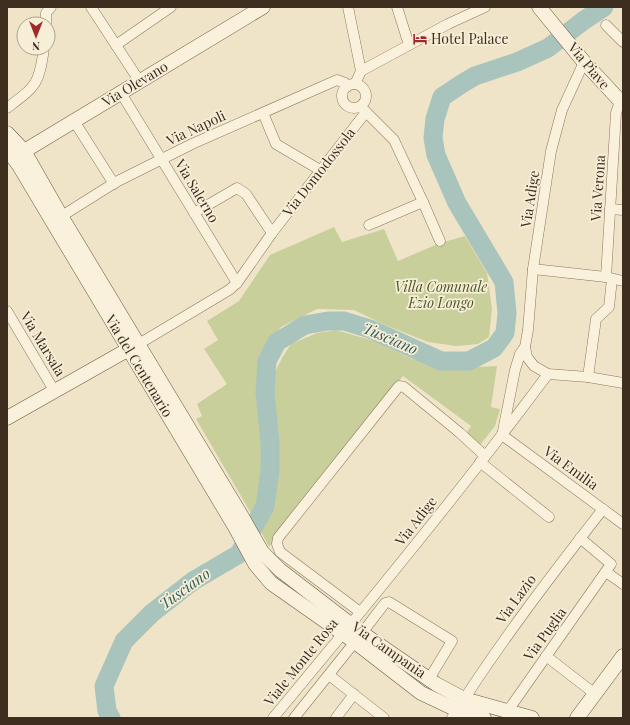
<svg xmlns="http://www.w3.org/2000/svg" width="630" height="725" font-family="'Playfair Display',serif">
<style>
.green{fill:#c9cf9b}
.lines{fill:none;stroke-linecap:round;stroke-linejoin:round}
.river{stroke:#a9c4bc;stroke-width:19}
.street-casing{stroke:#8d765c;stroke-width:11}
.secondary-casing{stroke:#6f573f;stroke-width:15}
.street{stroke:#faf1dc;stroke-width:10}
.secondary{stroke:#faf1dc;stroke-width:14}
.labels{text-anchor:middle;stroke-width:3.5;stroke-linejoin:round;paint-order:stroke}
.poi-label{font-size:14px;fill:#3d2e20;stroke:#f7eed8;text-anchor:start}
.street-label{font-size:14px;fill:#3d2e20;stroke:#f7eed8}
.park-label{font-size:14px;font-style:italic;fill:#4d5a26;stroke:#f7eed8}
.water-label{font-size:15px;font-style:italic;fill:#2f5d5a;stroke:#f7eed8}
</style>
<rect width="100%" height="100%" fill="#f0e4c8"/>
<g class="green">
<polygon points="334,227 342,242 384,229 398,261 440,243 465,236 487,273 492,309 489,337 478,344 456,346 428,342 385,325 354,310 317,309 281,327 259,355 256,397 263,454 262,488 252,515 196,419 202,416 197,404 227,384 204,349 218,340 207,321 239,301 270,255"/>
<polygon points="336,330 374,341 412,359 444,365 478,367 497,366 491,407 500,409 495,426 480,445 466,434 471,426 403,376 269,547 259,528 269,513 279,455 274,401 273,376 282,358 291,344 317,333"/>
</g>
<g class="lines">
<polyline class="river" points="111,718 107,711 104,686 124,641 152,613 193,581 239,554 265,506 270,470 270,442 265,393 267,361 277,342 305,325 328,321 344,321 370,329 441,361 469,361 494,348 505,333 507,313 504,282 457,203 436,155 433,138 435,119 442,97 463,83 475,76 517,62 548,48 583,21 604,7"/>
<defs>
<g id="street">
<polyline points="91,7 140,82"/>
<polyline points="348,7 361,71"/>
<polyline points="397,7 409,45"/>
<polyline points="46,24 46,13 51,7"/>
<polyline points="606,25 623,42"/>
<polyline points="116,45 171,7"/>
<circle cx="354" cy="96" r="12"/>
<polyline points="355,84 361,71 448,24 485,7"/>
<polyline points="121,93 237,283"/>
<polyline points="361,107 394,140 423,202"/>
<path d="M7 108C36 86 39 85 44 48"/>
<polyline points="263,113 276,144 320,170"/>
<polyline points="74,121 114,184"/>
<polyline points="610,209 623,210"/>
<polyline points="194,213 237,188 246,194 272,233"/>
<polyline points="57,219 116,182 192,144 337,80 345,83 348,86"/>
<polyline points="369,225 423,202 440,241"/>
<polyline points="533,269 606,277 623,281"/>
<polyline points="606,277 616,113 620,101"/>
<polyline points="7,311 55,392"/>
<polyline points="525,347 527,357 534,366 548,374 588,377 623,383"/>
<polyline points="132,348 229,290 237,283 272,233 366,112"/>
<polyline points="588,377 596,319 609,307 612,279"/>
<polyline points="503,431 515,370 520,354 525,347 528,330 533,269 551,151 562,110 584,62"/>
<polyline points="502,435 623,524"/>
<polyline points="480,462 549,517"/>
<polyline points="606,572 623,584"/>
<polyline points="360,612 280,552 277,544 278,538 399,386 404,387 460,433 485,456"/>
<polyline points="546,656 595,694"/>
<polyline points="329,675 384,718"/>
<polyline points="507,712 611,564 580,538"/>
<path d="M273 718C367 605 460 492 548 374"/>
<polyline points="294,718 362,633 385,603 389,602 452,641 429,679"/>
<polyline points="336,718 354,694"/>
<path d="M452 718C498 645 550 577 603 509"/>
</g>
<g id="secondary">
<polyline points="539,7 584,62 623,104"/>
<polyline points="7,133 24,151 61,216 241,515 262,552 280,570 362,633 436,684 464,699 532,718"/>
<polyline points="7,149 18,164 235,527 255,564 271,583 355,642 421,693 457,710 484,718"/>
<polyline points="16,156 263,7"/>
<polyline points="7,418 129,349"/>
<polyline points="577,718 623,656"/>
</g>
</defs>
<use href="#street" class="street-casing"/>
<use href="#secondary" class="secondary-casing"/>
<use href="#street" class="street"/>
<use href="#secondary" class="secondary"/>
</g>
<defs>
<symbol id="hotel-bare" viewBox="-9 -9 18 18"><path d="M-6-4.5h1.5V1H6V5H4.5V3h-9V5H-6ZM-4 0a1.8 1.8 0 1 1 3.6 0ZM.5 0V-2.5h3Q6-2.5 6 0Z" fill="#9e2a2b" stroke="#f7eed8" stroke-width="2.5" paint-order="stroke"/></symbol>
</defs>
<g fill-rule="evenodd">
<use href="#hotel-bare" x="410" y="29" width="20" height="20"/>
</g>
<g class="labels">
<g class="poi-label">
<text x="431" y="44">Hotel Palace</text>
</g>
<g class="street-label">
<text transform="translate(589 66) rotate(50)" y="5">Via Piave</text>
<text transform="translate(135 84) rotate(-31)" y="5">Via Olevano</text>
<text transform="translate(196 128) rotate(-25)" y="5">Via Napoli</text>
<text transform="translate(319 172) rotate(-52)" y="5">Via Domodossola</text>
<text transform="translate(598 188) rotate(-86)" y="5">Via Verona</text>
<text transform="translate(197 191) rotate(59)" y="5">Via Salerno</text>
<text transform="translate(530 199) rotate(-81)" y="5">Via Adige</text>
<text transform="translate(43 344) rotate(59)" y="5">Via Marsala</text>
<text transform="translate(139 366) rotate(59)" y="5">Via del Centenario</text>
<text transform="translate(571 468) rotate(36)" y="5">Via Emilia</text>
<text transform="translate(416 521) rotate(-52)" y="5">Via Adige</text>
<text transform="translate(516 599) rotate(-54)" y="5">Via Lazio</text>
<text transform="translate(545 634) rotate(-54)" y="5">Via Puglia</text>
<text transform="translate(389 650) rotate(35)" y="5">Via Campania</text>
<text transform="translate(301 662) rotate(-51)" y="5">Viale Monte Rosa</text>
</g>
<g class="park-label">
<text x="441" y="292">Villa Comunale<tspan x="441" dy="16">Ezio Longo</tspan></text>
</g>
<g class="water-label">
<text transform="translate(390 339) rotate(23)" y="5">Tusciano</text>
<text transform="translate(185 589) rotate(-36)" y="5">Tusciano</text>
</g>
</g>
<rect width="630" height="725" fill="none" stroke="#3d2e20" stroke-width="16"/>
<g transform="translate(36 36) rotate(180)"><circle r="19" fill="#f7eed8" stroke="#ada18e"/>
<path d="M0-3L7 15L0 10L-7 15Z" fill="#9e2a2b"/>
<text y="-6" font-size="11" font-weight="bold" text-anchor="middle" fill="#3d2e20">N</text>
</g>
</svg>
